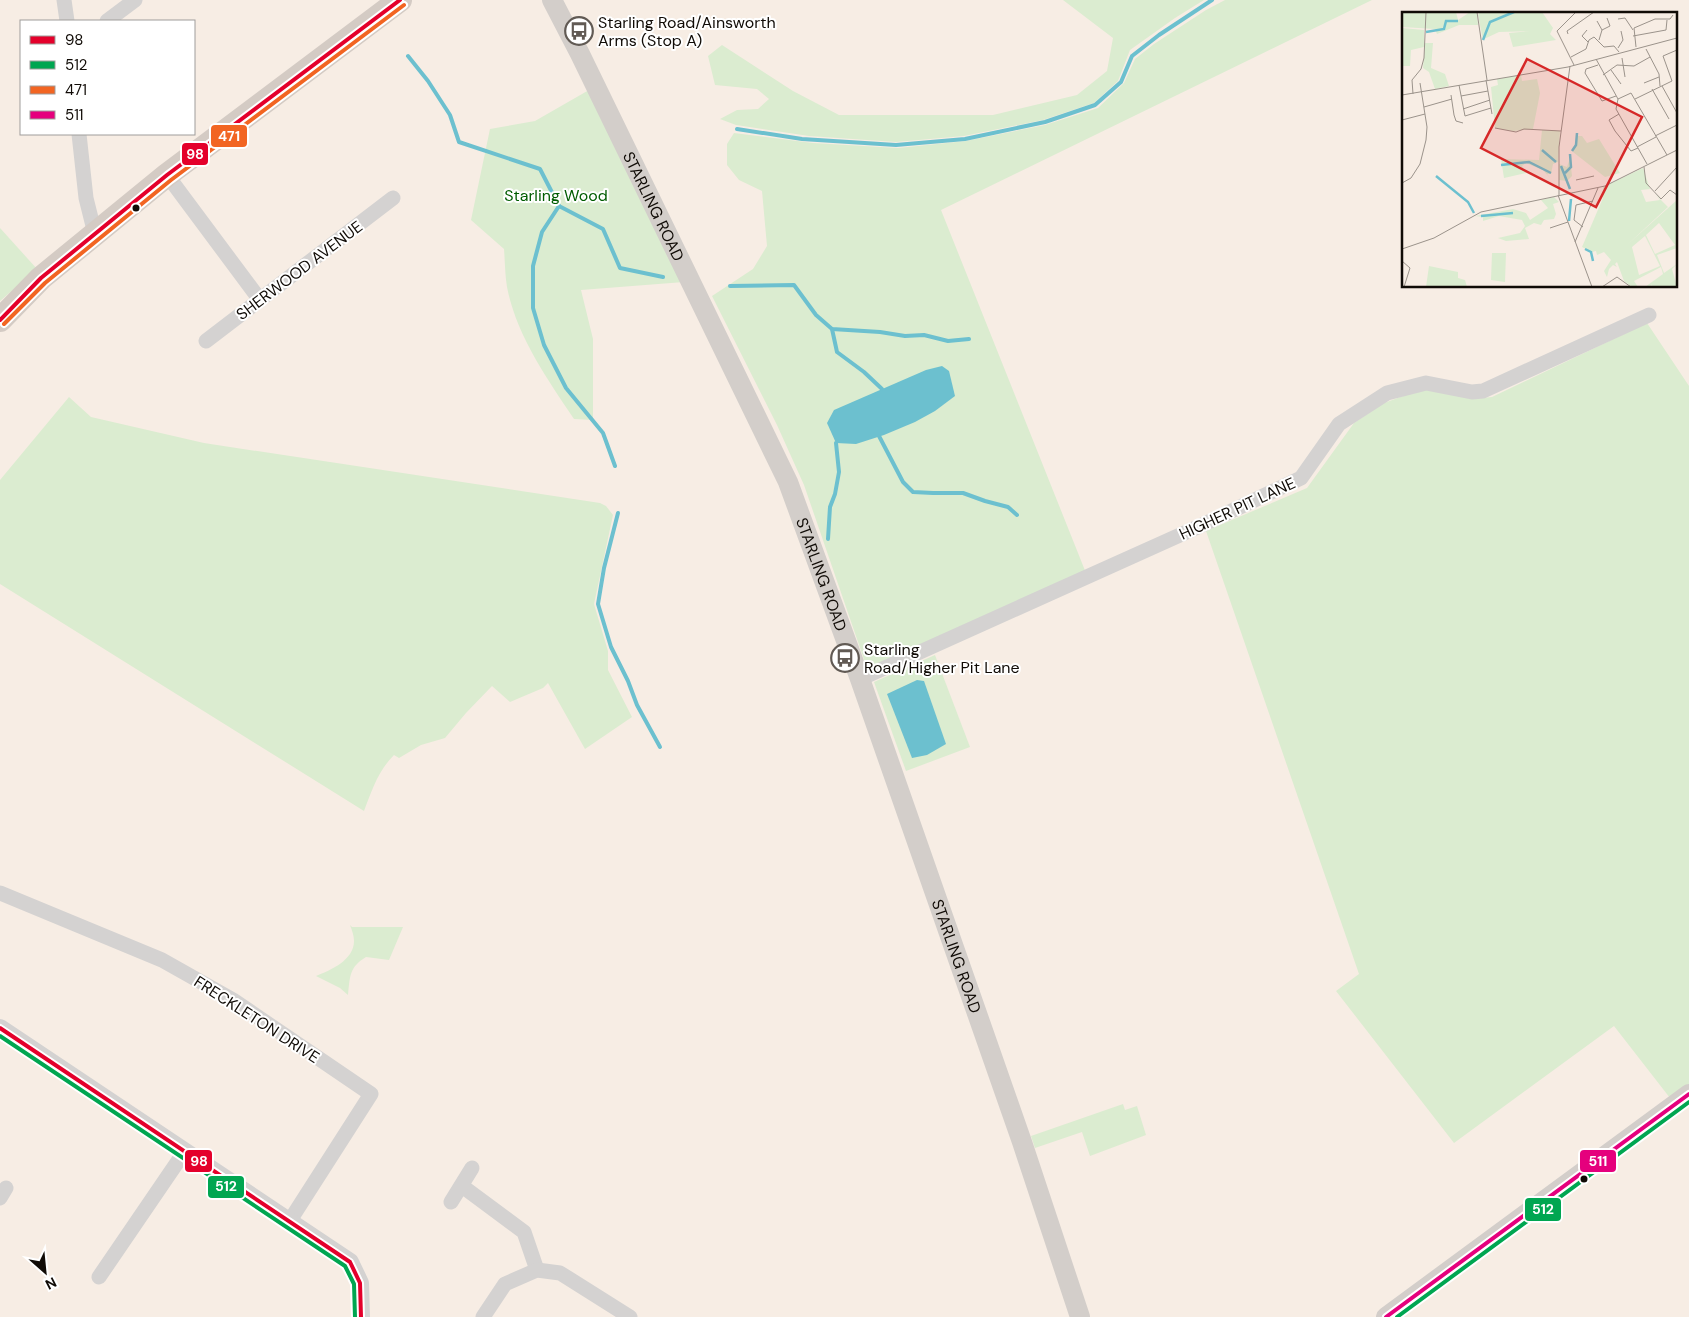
<svg xmlns="http://www.w3.org/2000/svg" width="1689" height="1317" font-family="'DM Sans',sans-serif">
<style>
.green{fill:#dbecd0}
.water{fill:#6cc0cf}
.lines{fill:none;stroke-linecap:round;stroke-linejoin:round}
.stream{stroke:#6cc0cf;stroke-width:4}
.minor{stroke:#d4d2d1;stroke-width:15}
.tertiary{stroke:#d4d2d1;stroke-width:18}
.secondary{stroke:#d3ceca;stroke-width:20}
.trunk{stroke:#d4cbc4;stroke-width:24}
.bus-1-casing{stroke:#fff;stroke-width:8}
.bus-2-casing{stroke:#fff;stroke-width:8}
.bus-3-casing{stroke:#fff;stroke-width:8}
.bus-4-casing{stroke:#fff;stroke-width:8}
.bus-1{stroke:#e4002b;stroke-width:4}
.bus-2{stroke:#00a651;stroke-width:4}
.bus-3{stroke:#f26522;stroke-width:4}
.bus-4{stroke:#e5007d;stroke-width:4}
.bus-dot{fill:#100b06;stroke:#fff;stroke-width:2}
.labels{text-anchor:middle;stroke-width:4;stroke-linejoin:round;paint-order:stroke}
.poi-label{font-size:16px;fill:#100b06;stroke:#fff;text-anchor:start}
.park-label{font-size:16px;fill:#005c00;stroke:#fff}
.street-label{font-size:16px;fill:#100b06;stroke:#fff}
.inset-river{fill:none;stroke:#6cc0cf;stroke-width:2.5}
.inset-road{fill:none;stroke:#9b938b;stroke-width:1}
.view{fill:#d62828;fill-opacity:0.15;stroke:#d62828;stroke-width:2.5}
.inset-edge{fill:none;stroke:#100b06;stroke-width:2.5}
.line-badge{stroke:#fff;stroke-width:2}
.badge-label{font-size:14px;text-anchor:middle;font-weight:bold;fill:#fff}
</style>
<rect width="100%" height="100%" fill="#f7ede4"/>
<g class="green">
<polygon points="1063,0 1204,0 1175,18 1130,50 1118,81 1094,103 1043,120 964,136 896,142 809,136 736,125 720,119 737,110 758,109 769,99 757,89 715,85 708,56 722,45 793,91 839,115 993,115 1077,95 1107,71 1113,38"/>
<polygon points="1225,0 1372,0 941,210 1086,573 868,671 804,485 777,425 712,296 753,269 767,246 762,191 739,180 727,165 727,144 734,133 813,143 898,148 966,141 1045,125 1098,108 1124,83 1135,59 1154,44 1206,10"/>
<path d="M589 90 684 282 581 290 593 339V420L574 419C547 378 517 337 507 287 505 275 505 262 504 249L471 220 490 129 535 121Z"/>
<polygon points="0,228 37,269 0,301"/>
<polygon points="1647,323 1689,386 1689,1084 1670,1098 1614,1026 1454,1143 1336,991 1359,974 1206,531 1307,488 1354,423 1384,403 1425,388 1472,399 1492,397"/>
<path d="M69 397 91 417 204 443 600 503 606 506 613 515 594 604 608 651V670L632 717 585 749 548 683 543 688 510 702 492 686 466 713 445 738 421 745 399 758 394 755C378 771 372 790 364 811L0 584V480Z"/>
<polygon points="935,655 970,747 906,771 874,682"/>
<path d="M350 925 352 927H403L389 960 366 957C349 967 350 977 348 995L340 988 316 976C331 970 354 960 354 941 354 936 352 930 350 925Z"/>
<polygon points="1123,1104 1125,1110 1137,1106 1146,1135 1090,1156 1082,1132 1035,1148 1031,1136"/>
</g>
<g class="water">
<polygon points="942,366 949,371 955,396 935,411 915,422 884,435 856,444 836,443 827,423 834,410 926,370"/>
<polygon points="917,680 924,681 946,744 927,755 912,758 887,694"/>
</g>
<g class="lines">
<g class="stream">
<polyline points="408,56 428,81 450,115 459,142 540,169 559,206 603,229 620,268 663,277"/>
<polyline points="737,129 802,139 896,145 965,139 1045,122 1095,105 1121,82 1132,56 1159,35 1212,0"/>
<polyline points="559,206 542,232 533,266 533,308 544,345 566,388 603,433 615,466"/>
<polyline points="730,286 794,285 816,315 832,329 880,332 905,336 924,335 948,341 969,339"/>
<polyline points="832,329 837,352 864,372 882,389"/>
<polyline points="879,436 903,482 913,492 933,493 963,493 985,501 1008,507 1017,515"/>
<polyline points="618,513 604,568 598,604 611,647 628,681 637,705 660,747"/>
<polyline points="828,539 830,507 835,494 839,472 836,443"/>
</g>
<g class="minor">
<polyline points="64,0 67,21"/>
<polyline points="107,21 135,0"/>
<polyline points="79,134 86,198 95,234"/>
<polyline points="167,175 260,300"/>
<polyline points="206,341 393,198"/>
<polyline points="860,679 1200,526 1301,478 1339,424 1387,393 1426,383 1472,392 1483,391 1649,315"/>
<polyline points="0,893 162,960 233,1000 371,1094 289,1222"/>
<polyline points="462,1186 524,1232 537,1270"/>
<polyline points="0,1198 6,1188"/>
<polyline points="451,1202 472,1168"/>
<polyline points="99,1277 185,1151"/>
<polyline points="483,1317 505,1284 537,1270 560,1273 630,1317"/>
</g>
<polyline class="tertiary" points="0,1028 350,1262 360,1283 361,1317"/>
<g class="secondary">
<path id="s1" d="M552 0 580 54 788 482 860 679 1022 1142 1080 1317"/>
<polyline points="1386,1317 1689,1094"/>
</g>
<polyline class="trunk" points="0,320 41,278 167,175 400,0"/>
<defs>
<g id="bus-1">
<polyline points="0,320 41,278 167,175 400,0"/>
<polyline points="0,1028 350,1262 360,1283 361,1317"/>
</g>
<g id="bus-2">
<polyline points="0,1036 345,1266 354,1284 355,1317"/>
<polyline points="1397,1317 1689,1102"/>
</g>
<polyline id="bus-3" points="4,324 45,283 171,180 404,5"/>
<polyline id="bus-4" points="1386,1317 1689,1094"/>
</defs>
<use href="#bus-1" class="bus-1-casing"/>
<use href="#bus-2" class="bus-2-casing"/>
<use href="#bus-3" class="bus-3-casing"/>
<use href="#bus-4" class="bus-4-casing"/>
<use href="#bus-1" class="bus-1"/>
<use href="#bus-2" class="bus-2"/>
<use href="#bus-3" class="bus-3"/>
<use href="#bus-4" class="bus-4"/>
</g>
<defs>
<symbol id="bus-ring" viewBox="-11 -11 22 22"><circle r="9.5" fill="#fff" stroke="#615a54" stroke-width="1.5"/><path d="M-5-6H5V4H4V6H2V4H-2V6H-4V4H-5ZM-3.5-4V0h7V-4ZM-3.5 1.2v1.5H-2V1.2ZM2 1.2v1.5H3.5V1.2Z" fill="#615a54"/></symbol>
</defs>
<g fill-rule="evenodd">
<use href="#bus-ring" x="563" y="15" width="32" height="32"/>
<use href="#bus-ring" x="829" y="642" width="32" height="32"/>
</g>
<g class="bus-dot">
<circle cx="136" cy="208" r="4.5"/>
<circle cx="1584" cy="1179" r="4.5"/>
</g>
<g class="labels">
<g class="poi-label">
<text x="598" y="28">Starling Road/Ainsworth<tspan x="598" dy="18">Arms (Stop A)</tspan></text>
<text x="864" y="655">Starling<tspan x="864" dy="18">Road/Higher Pit Lane</tspan></text>
</g>
<g class="park-label">
<text x="556" y="201">Starling Wood</text>
</g>
<g class="street-label">
<text dy="6" stroke="none"><textPath href="#s1" startOffset="230">STARLING ROAD</textPath></text>
<text transform="translate(299 270) rotate(-37)" y="6">SHERWOOD AVENUE</text>
<text transform="translate(1237 508) rotate(-25)" y="6">HIGHER PIT LANE</text>
<text dy="6" stroke="none"><textPath href="#s1" startOffset="635">STARLING ROAD</textPath></text>
<text dy="6" stroke="none"><textPath href="#s1" startOffset="1040">STARLING ROAD</textPath></text>
<text transform="translate(257 1019) rotate(33)" y="6">FRECKLETON DRIVE</text>
</g>
</g>
<g transform="translate(1402 12)">
<rect width="275" height="275" fill="#f7ede4"/>
<path d="M0 0H54L56 8 68 0H75L76 13H57L35 22 33 17 0 15ZM78 0H140L151 16 148 22 154 28 111 35 107 21 128 19 97 20 82 27V24L81 28 76 3ZM0 16 22 18V35L9 38 8 54H0ZM23 31H31L29 56 43 62 47 74 33 77 27 60 21 56ZM119 63 120 69 135 67 138 81 131 117 111 119 93 116 89 75 96 73 95 67ZM140 118 158 119 156 150 151 152 149 162H145L148 166 141 158 124 151 120 154 124 161 102 166 99 147 137 148ZM176 124H180L185 131 197 127 218 161 203 165 171 140ZM168 146 170 164 165 169 157 168V152L165 155ZM241 156 248 177 239 178 244 190 258 188 253 182 266 195 225 233 275 188V236L255 243 262 261 275 252 270 257 275 275H251L249 272 250 275H243L261 262 259 255 232 269 236 275H230L222 269 215 250 213 252 215 255 211 253 207 257 205 265 202 259 209 248 202 240 195 243 194 239 190 240 180 235 201 186V175ZM257 211 273 233 253 242 244 223ZM243 224 258 254 237 263 230 235ZM152 185 157 190 151 192 154 202 152 207 142 208 139 213 132 211 123 216 127 227 104 229 96 226 118 221 123 214 120 208 97 204 81 209V205L73 204 111 197 124 201 128 208 146 196 139 188ZM90 241H104L103 270 89 268ZM27 254 56 260V266L63 268 65 275H24Z" fill="#dbecd0" fill-rule="evenodd"/>
<path class="inset-river" d="M24 20 42 17 44 9H56M81 28 88 10 112 0M140 138 154 150M170 139 174 133 175 121M99 153 127 150 149 161M159 154 168 177M163 161 169 155 168 142M34 164 66 190 72 201M79 204 111 201M167 209 169 187M183 237 189 240 191 249"/>
<path class="inset-road" d="M75 0 85 68M216 7 223 6 231 18M195 9 200 18 197 28M185 18 180 24 186 30M200 18 208 14 205 6M166 22 165 19 192 0M231 24 264 18 265 8M234 35 232 16 253 7H268L271 3M216 36 221 28 219 19M244 37 257 62 258 74M169 45 184 37 187 28 192 25 202 35 212 34 217 40M220 46 223 65M194 47 216 87 214 97 245 152M172 53 155 19 174 0M196 53 184 57 183 61 200 89 214 84M209 58 219 72M201 63 215 53 232 54 248 45M84 68 90 102M270 69 261 44 275 38M242 71 257 65M57 73 63 104 89 96M260 74 275 101M250 77 267 107M11 82 10 68 19 57 22 46 24 0M0 83 166 55 275 26M49 83 52 103 54 109 61 111M59 84 86 79M216 87 229 81 265 143M233 87 270 69M22 95 50 87M61 97 88 88M217 102 207 108 213 119 229 139 236 136M0 108 23 102M93 116 114 120 122 117 159 119M253 124 275 113M235 135 254 125M242 155 244 171 259 187 268 178 275 183M174 168 192 164M0 171 9 166 18 152 24 128 25 115 18 71M253 179 275 155M156 183 190 275M157 183V135L168 54M181 215 172 208 174 193 191 189M148 216 166 210M173 230 196 176M0 237 32 226 79 200 203 174 275 138M0 249 8 256 2 275M200 275 215 265 229 275"/>
<path class="view" d="M125 47 240 105 194 195 79 136Z"/>
<rect width="275" height="275" class="inset-edge"/>
</g>
<g class="line-badge">
<rect x="210" y="124" width="38" height="24" rx="5" fill="#f26522"/>
<rect x="181" y="142" width="28" height="24" rx="5" fill="#e4002b"/>
<rect x="184" y="1149" width="29" height="24" rx="5" fill="#e4002b"/>
<rect x="1579" y="1149" width="38" height="24" rx="5" fill="#e5007d"/>
<rect x="207" y="1175" width="38" height="24" rx="5" fill="#00a651"/>
<rect x="1524" y="1197" width="38" height="25" rx="5" fill="#00a651"/>
</g>
<g class="badge-label">
<text x="229" y="141">471</text>
<text x="195" y="159">98</text>
<text x="199" y="1166">98</text>
<text x="1598" y="1166">511</text>
<text x="226" y="1191">512</text>
<text x="1543" y="1214">512</text>
</g>
<rect x="20" y="20" width="175" height="115" fill="#ffffff" stroke="#9f9d9b"/>
<rect x="30" y="36" width="25" height="8" fill="#e4002b" stroke="#9f9d9b"/>
<text x="65" y="45" font-size="15" fill="#100b06">98</text>
<rect x="30" y="61" width="25" height="8" fill="#00a651" stroke="#9f9d9b"/>
<text x="65" y="70" font-size="15" fill="#100b06">512</text>
<rect x="30" y="86" width="25" height="8" fill="#f26522" stroke="#9f9d9b"/>
<text x="65" y="95" font-size="15" fill="#100b06">471</text>
<rect x="30" y="111" width="25" height="8" fill="#e5007d" stroke="#9f9d9b"/>
<text x="65" y="120" font-size="15" fill="#100b06">511</text>
<g transform="translate(45 1272) rotate(153)" stroke="#ffffff" stroke-width="4" paint-order="stroke">
<path d="M0-4L9 19L0 12L-9 19Z" fill="#100b06"/>
<text y="-8" font-size="14" font-weight="bold" text-anchor="middle" fill="#100b06">N</text>
</g>
</svg>
